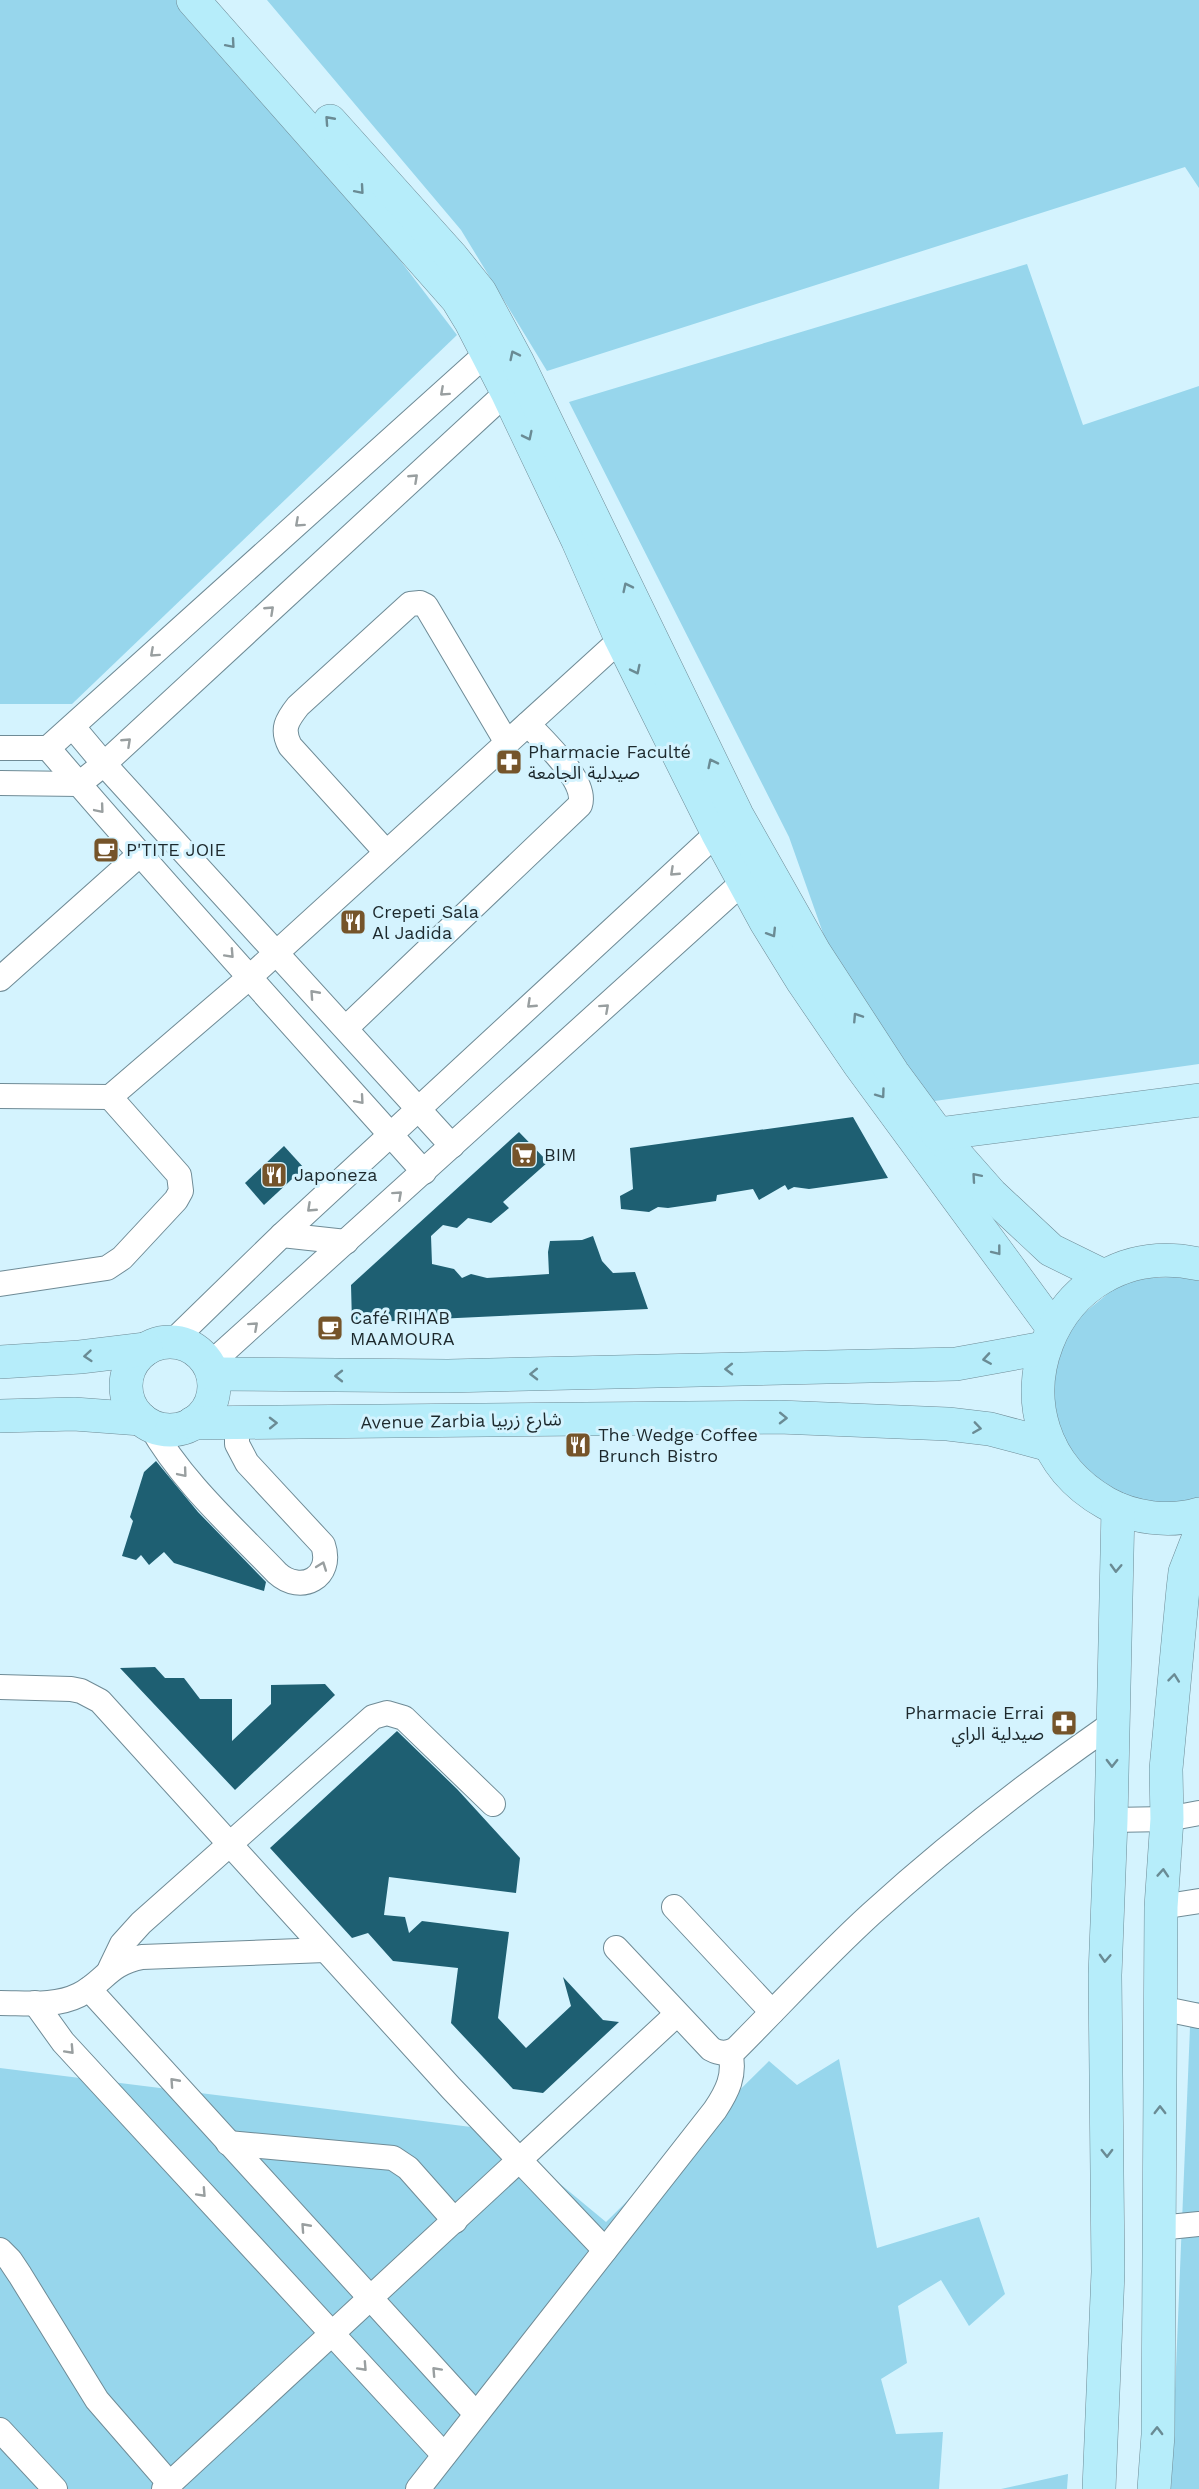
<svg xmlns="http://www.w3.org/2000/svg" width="1199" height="2489" font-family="'Work Sans','Noto Sans Arabic',sans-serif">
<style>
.green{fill:#97d6ec}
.building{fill:#1e5f72}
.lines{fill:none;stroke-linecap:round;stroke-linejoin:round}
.street-casing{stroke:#6f8b96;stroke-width:26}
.secondary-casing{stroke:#6f8b96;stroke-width:34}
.street{stroke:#fff;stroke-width:24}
.secondary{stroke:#b6edfa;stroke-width:33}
.oneway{stroke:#6a8b94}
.oneway2{stroke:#999fa0}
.labels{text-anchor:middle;stroke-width:6;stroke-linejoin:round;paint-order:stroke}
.poi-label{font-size:18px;fill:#1d292d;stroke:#d4f3fe;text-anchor:start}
.street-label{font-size:18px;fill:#1d292d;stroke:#d4f3fe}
</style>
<rect width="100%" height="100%" fill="#d4f3fe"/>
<g class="green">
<polygon points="0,0 202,0 457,335 72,704 0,704"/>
<polygon points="267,0 1199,0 1199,188 1185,167 547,371 461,230"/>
<polygon points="1027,264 1083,425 1199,386 1199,1064 885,1108 789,837 569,402"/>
<polygon points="1199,1276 1199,1500 1154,1505 1116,1495 1084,1472 1061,1440 1051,1402 1053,1363 1068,1326 1126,1279"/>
<polygon points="1199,2002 1199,2489 1171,2489 1191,2003"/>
<polygon points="839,2059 877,2248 979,2217 1005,2294 969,2326 941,2280 898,2306 907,2363 881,2379 896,2434 943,2432 939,2489 0,2489 0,2068 495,2130 606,2222 769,2061 797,2085"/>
<polygon points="1068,2474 1067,2489 1001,2489"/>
</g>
<g class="building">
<polygon points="853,1117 888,1178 809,1189 794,1187 788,1190 785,1185 759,1200 753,1189 717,1195 716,1201 668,1208 658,1207 649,1212 621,1209 620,1196 633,1189 630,1148"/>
<polygon points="519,1132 548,1162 503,1202 509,1208 491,1223 468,1218 457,1228 443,1225 431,1236 432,1264 454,1269 462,1278 471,1274 487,1278 549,1274 548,1252 550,1241 582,1240 593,1236 602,1261 613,1273 635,1272 648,1309 352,1323 351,1285"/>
<polygon points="284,1146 304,1168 264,1205 245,1183"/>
<polygon points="156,1461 198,1512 266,1582 264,1591 174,1563 164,1552 149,1565 141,1555 136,1560 122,1556 133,1521 130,1517 144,1472"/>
<polygon points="155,1667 165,1678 184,1678 200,1699 232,1699 232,1741 271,1704 271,1685 325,1684 335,1695 235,1790 120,1668"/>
<polygon points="397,1731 457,1789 520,1858 516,1893 389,1877 384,1915 405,1917 409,1933 422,1921 509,1932 498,2018 526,2048 571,2006 563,1977 603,2020 619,2022 543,2093 513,2089 451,2023 458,1968 393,1961 368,1933 352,1938 270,1848"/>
</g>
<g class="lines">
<defs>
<g id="street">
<polyline points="73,727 104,764 452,1146"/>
<polyline points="0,748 48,748 487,353"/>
<path d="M48 748C171 892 298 1031 424 1172"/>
<polyline points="0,783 79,784 104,764 507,392"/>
<path d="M386 852 290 746C281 729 287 720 298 706L410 604 420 603 426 606 507 743"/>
<polyline points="0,979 139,855"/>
<path d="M346 1028 580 805C588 781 544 742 528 724"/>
<polyline points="0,1096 110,1097 251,976 621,639"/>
<polyline points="282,1235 346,1242"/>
<polyline points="0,1284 107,1268 122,1258 176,1200 181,1191 179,1175 110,1097"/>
<polyline points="173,1341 282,1235 728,823"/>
<polyline points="209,1365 743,882 756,872"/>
<path d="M150 1425C182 1482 232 1526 277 1573 301 1595 334 1577 323 1545L247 1463 237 1444V1423"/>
<polyline points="0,1687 71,1689 81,1691 100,1701 451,2088 605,2250"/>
<polyline points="1111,1820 1167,1819 1199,1813"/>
<polyline points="674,1907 772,2012"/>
<polyline points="1161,1907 1199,1901"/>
<path d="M616 1948 711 2049C720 2054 727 2054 736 2049 781 2004 824 1957 871 1914 947 1845 1028 1782 1113 1723"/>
<polyline points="110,1969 122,1944 141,1923 373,1717 387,1713 404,1718 493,1804"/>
<polyline points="89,1989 476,2414"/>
<path d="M0 2003C26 2003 55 2007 79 1995 106 1981 107 1964 142 1957L325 1950"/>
<polyline points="35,2003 63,2042 444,2455"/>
<polyline points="1160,2008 1199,2016"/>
<polyline points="228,2143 393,2158 408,2168 455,2221"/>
<polyline points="1159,2228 1199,2224"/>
<polyline points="0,2250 10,2260 20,2275 97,2400 170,2484"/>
<polyline points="0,2430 55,2489"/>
<polyline points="164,2489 677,2014"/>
<path d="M418 2489 715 2110C727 2092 736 2075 730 2052"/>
</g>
<g id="secondary">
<polyline points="193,0 457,299 471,322 507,392 578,541 621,639 717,832 766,922 803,982 859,1064 1053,1328"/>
<polyline points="330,121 452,257 480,292 517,361 737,815 815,953 893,1073 938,1134 991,1194 1051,1250 1104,1276"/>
<polyline points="938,1134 1199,1100"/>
<path d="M1199 1264C1050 1231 974 1428 1106 1503 1133 1518 1169 1523 1199 1514"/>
<circle cx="170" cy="1386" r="44"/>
<polyline points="0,1362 80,1357 146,1349"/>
<polyline points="213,1374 448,1376 956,1364 1044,1348"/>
<polyline points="0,1416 74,1414 141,1419"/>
<polyline points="193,1423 779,1417 948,1424 990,1429 1050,1445"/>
<polyline points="1099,2489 1108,2272 1105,1975 1111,1820 1118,1509"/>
<polyline points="1154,2489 1158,2435 1161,1907 1167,1819 1166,1769 1183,1589 1185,1572 1199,1536"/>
</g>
</defs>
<use href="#street" class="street-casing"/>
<use href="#secondary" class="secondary-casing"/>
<use href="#street" class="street"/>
<use href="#secondary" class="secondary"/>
</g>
<defs><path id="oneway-chevron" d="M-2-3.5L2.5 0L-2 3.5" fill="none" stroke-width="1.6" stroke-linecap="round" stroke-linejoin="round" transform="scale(1.5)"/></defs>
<g class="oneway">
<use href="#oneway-chevron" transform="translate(231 44) rotate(49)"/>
<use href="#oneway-chevron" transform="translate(329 120) rotate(-132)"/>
<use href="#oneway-chevron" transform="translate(360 190) rotate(49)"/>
<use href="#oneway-chevron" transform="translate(514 355) rotate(-116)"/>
<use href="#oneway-chevron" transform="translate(528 436) rotate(64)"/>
<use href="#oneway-chevron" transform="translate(627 587) rotate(-116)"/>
<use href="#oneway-chevron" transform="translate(636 670) rotate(64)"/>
<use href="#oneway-chevron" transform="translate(712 763) rotate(-116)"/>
<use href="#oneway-chevron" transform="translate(772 933) rotate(58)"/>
<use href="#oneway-chevron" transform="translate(857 1017) rotate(-123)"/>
<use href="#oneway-chevron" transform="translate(881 1094) rotate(54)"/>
<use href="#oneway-chevron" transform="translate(976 1177) rotate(-131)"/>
<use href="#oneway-chevron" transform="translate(997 1251) rotate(52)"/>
<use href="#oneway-chevron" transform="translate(88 1356) rotate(175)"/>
<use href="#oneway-chevron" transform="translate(987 1359) rotate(171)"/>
<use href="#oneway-chevron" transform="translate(729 1369) rotate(179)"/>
<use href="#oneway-chevron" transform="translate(534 1374) rotate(179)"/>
<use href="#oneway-chevron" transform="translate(339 1376) rotate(180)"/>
<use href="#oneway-chevron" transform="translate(783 1418) rotate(1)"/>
<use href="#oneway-chevron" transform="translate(273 1423) rotate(-1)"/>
<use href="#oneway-chevron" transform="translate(977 1428) rotate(8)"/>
<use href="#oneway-chevron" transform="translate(1116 1568) rotate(92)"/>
<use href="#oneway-chevron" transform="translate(1174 1678) rotate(-84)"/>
<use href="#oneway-chevron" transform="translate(1112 1763) rotate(91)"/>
<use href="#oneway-chevron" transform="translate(1163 1873) rotate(-86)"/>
<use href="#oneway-chevron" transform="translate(1105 1958) rotate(93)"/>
<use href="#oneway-chevron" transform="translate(1160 2110) rotate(-90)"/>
<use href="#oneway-chevron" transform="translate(1107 2153) rotate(89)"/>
<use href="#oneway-chevron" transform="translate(1157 2431) rotate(-89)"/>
</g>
<g class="oneway2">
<use href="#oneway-chevron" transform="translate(444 392) rotate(138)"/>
<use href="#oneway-chevron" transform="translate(414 478) rotate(-43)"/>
<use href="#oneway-chevron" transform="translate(299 523) rotate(138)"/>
<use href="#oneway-chevron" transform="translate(270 610) rotate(-43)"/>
<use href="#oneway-chevron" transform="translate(154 653) rotate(138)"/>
<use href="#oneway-chevron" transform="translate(127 742) rotate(-43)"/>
<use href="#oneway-chevron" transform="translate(100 809) rotate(50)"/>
<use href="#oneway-chevron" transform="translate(674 872) rotate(137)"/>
<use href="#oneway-chevron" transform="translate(230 954) rotate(47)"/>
<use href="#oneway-chevron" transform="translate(314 994) rotate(-132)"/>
<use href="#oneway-chevron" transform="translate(531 1004) rotate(137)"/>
<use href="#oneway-chevron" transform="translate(605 1008) rotate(-42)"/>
<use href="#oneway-chevron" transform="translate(360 1100) rotate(49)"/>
<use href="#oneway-chevron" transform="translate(398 1195) rotate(-42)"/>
<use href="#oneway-chevron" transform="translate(311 1208) rotate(137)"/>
<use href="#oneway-chevron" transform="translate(254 1326) rotate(-42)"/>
<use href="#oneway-chevron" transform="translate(183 1473) rotate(50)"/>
<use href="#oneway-chevron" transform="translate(322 1566) rotate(-70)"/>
<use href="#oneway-chevron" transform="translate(70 2050) rotate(47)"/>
<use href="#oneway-chevron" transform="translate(174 2082) rotate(-132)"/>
<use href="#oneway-chevron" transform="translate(202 2193) rotate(47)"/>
<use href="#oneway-chevron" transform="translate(305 2227) rotate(-132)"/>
<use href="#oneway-chevron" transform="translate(363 2367) rotate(47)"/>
<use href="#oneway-chevron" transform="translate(436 2371) rotate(-133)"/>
</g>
<defs>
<symbol id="pharmacy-square" viewBox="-11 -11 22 22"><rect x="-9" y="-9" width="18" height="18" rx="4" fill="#75542a" stroke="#d4f3fe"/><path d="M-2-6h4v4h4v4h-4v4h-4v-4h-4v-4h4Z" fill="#fff"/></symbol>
<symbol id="cafe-square" viewBox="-11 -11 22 22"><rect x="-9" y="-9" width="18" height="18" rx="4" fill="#75542a" stroke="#d4f3fe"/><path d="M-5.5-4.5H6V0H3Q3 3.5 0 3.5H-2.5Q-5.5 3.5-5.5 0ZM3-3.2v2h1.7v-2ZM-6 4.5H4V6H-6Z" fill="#fff"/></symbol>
<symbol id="restaurant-square" viewBox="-11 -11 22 22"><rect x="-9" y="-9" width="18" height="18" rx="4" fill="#75542a" stroke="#d4f3fe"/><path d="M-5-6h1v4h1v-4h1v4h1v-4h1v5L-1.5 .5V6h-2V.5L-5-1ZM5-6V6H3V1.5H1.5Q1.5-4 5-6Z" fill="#fff"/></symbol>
<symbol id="supermarket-square" viewBox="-11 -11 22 22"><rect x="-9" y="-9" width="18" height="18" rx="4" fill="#75542a" stroke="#d4f3fe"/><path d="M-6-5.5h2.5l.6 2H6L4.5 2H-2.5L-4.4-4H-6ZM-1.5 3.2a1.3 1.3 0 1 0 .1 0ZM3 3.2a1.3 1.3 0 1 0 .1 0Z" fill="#fff"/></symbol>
</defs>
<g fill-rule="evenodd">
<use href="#pharmacy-square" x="494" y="747" width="30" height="30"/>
<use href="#cafe-square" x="91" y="835" width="30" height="30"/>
<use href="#restaurant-square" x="338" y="907" width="30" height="30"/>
<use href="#supermarket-square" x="509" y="1140" width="30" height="30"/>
<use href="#restaurant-square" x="259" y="1160" width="30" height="30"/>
<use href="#cafe-square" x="315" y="1313" width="30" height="30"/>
<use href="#restaurant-square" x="563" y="1430" width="30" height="30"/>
<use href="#pharmacy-square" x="1049" y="1708" width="30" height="30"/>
</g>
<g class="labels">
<g class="poi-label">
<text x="528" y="758">Pharmacie Faculté<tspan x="528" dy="21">صيدلية الجامعة</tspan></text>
<text x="126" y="856">P'TITE JOIE</text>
<text x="372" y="918">Crepeti Sala<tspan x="372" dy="21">Al Jadida</tspan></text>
<text x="544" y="1161">BIM</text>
<text x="294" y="1181">Japoneza</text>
<text x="350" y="1324">Café RIHAB<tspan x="350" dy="21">MAAMOURA</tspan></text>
<text x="598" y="1441">The Wedge Coffee<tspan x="598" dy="21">Brunch Bistro</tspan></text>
<text x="1044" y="1719" text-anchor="end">Pharmacie Errai<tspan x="1044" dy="21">صيدلية الراي</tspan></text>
</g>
<g class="street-label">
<text transform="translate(461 1421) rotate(-1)" y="6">Avenue Zarbia شارع زربيا</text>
</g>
</g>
</svg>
